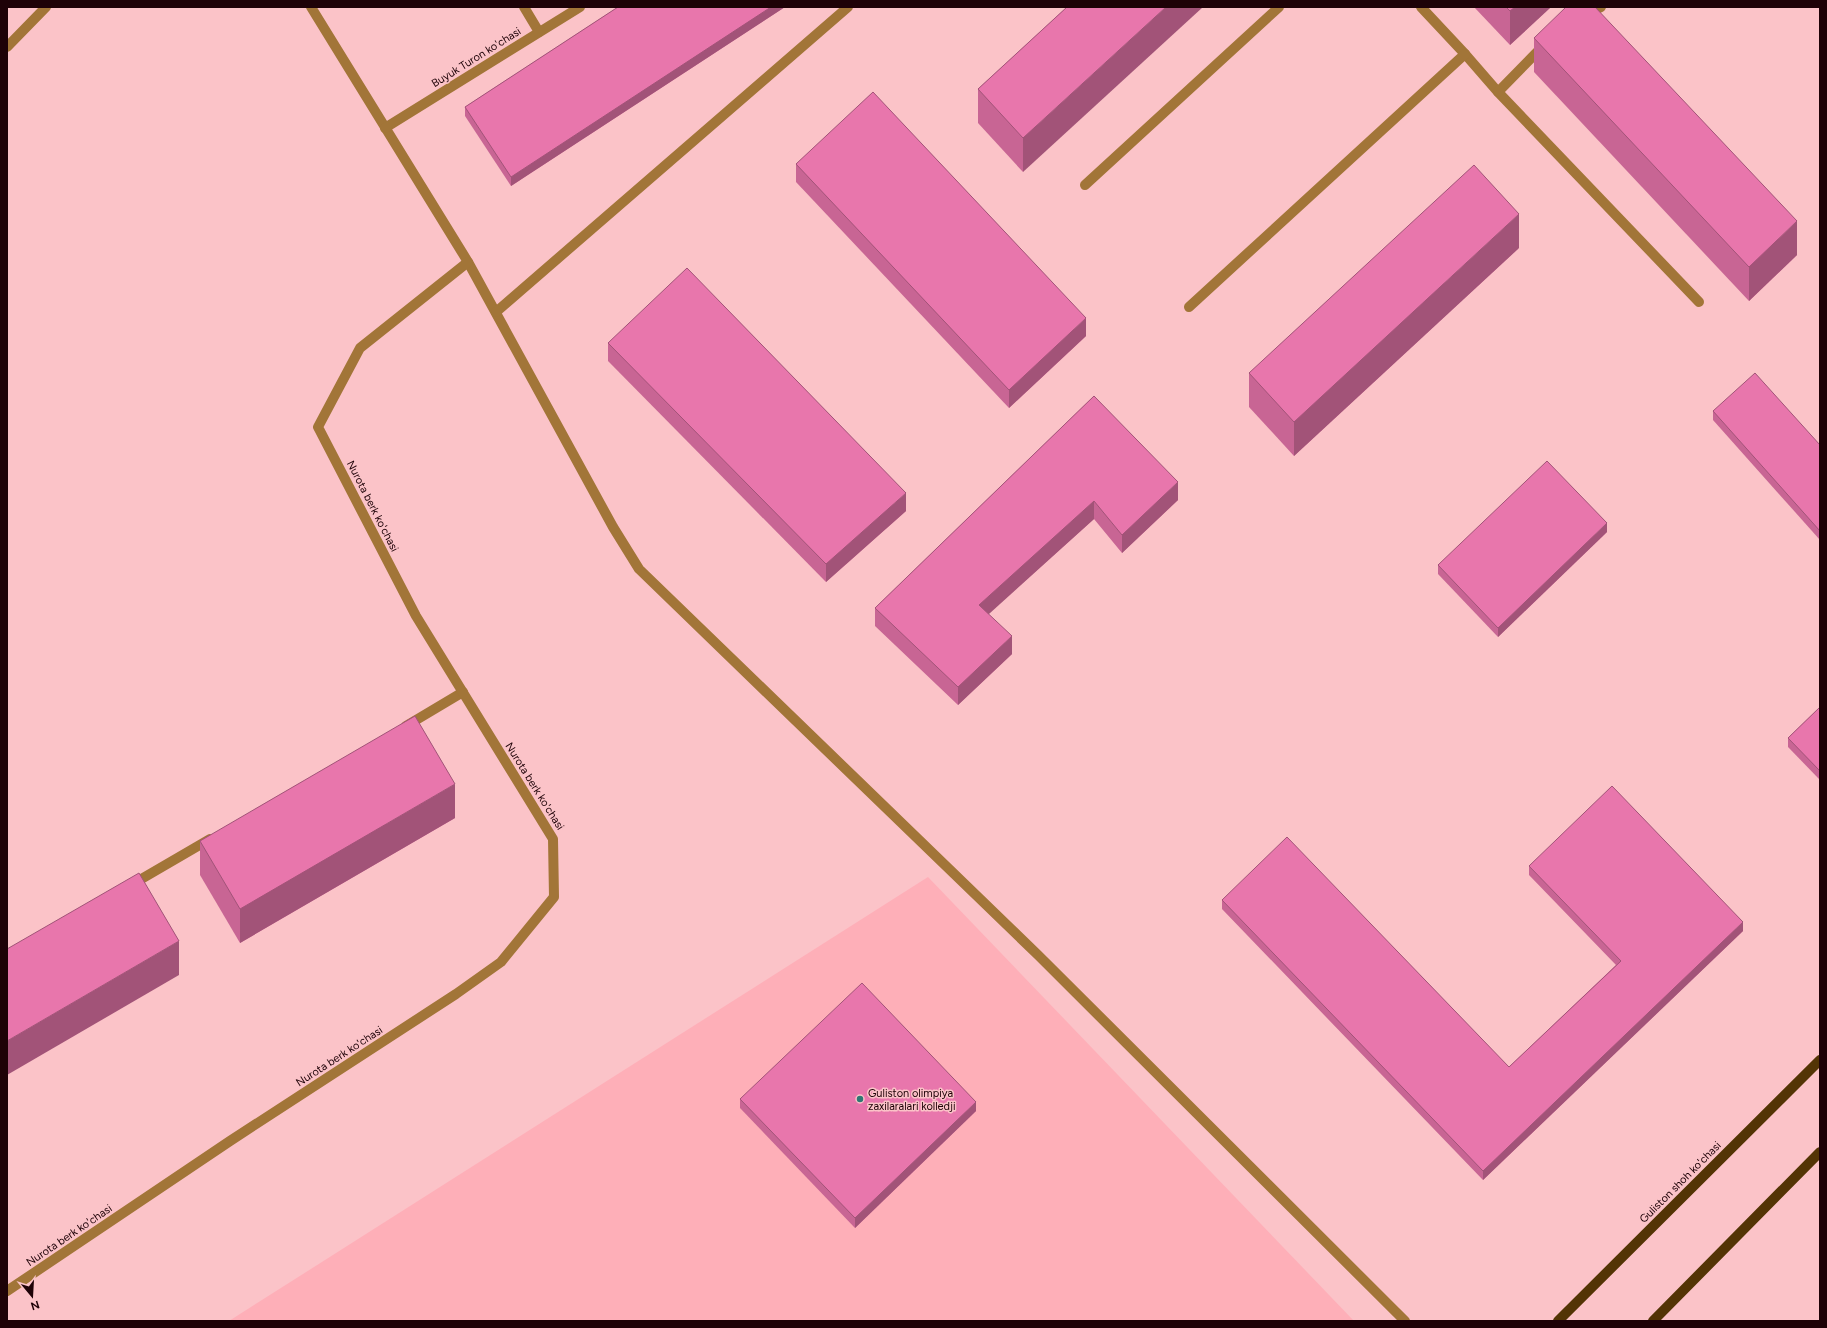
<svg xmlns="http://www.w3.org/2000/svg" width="1827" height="1328" font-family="Figtree,sans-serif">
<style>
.built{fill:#feafb8}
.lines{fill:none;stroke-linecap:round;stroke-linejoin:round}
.minor{stroke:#a27538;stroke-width:10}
.major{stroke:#533405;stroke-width:10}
.wall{fill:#c86594}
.shaded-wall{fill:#a25378}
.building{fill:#e876ac;stroke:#a25378}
.poi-dot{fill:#2e7774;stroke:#fbc3c8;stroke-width:1.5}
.labels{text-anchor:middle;stroke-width:3;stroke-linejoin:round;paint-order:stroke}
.street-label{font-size:11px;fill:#1e0207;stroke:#fbc3c8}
.poi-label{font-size:11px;fill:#1e0207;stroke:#fbc3c8;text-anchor:start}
</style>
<rect width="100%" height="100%" fill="#fbc3c8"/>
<polygon class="built" points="928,877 1354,1321 229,1321"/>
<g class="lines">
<g class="minor">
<polyline points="311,7 468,262 613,527 639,569 1038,955 1405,1321"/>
<polyline points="524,7 539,32"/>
<polyline points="1421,7 1465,54 1498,92 1699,302"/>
<polyline points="1585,15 1601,7"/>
<polyline points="7,47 46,7"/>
<polyline points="1498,92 1542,47"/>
<polyline points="385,128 580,7"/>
<polyline points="1085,185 1279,7"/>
<polyline points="1189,307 1465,54"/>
<polyline points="496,312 848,7"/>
<polyline points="406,726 463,692"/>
<polyline points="131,885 210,839"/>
<polyline points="7,1291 230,1141 456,994 501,962 554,897 553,839 416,616 318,427 360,348 468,262"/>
</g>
<g class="major">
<polyline points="1558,1321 1820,1060"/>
<polyline points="1653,1321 1820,1152"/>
</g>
</g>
<g class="wall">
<polygon points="618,7 785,7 511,186 465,116 465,107"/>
<polygon points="1067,7 1023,172 978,123 978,89"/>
<polygon points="1474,7 1551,7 1510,45"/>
<polygon points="1534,38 1797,255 1749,301 1534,72"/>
<polygon points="796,164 1086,336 1009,408 796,182"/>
<polygon points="1519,248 1294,456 1249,407 1249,373"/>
<polygon points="608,343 906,511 826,582 608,361"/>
<polygon points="1094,396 1178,500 1122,553 1094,519 988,614 1012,654 958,705 875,626 875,608"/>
<polygon points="1713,411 1820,445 1820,540 1713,420"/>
<polygon points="1607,532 1498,637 1438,574 1438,565"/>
<polygon points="1820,707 1820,780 1788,747 1788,738"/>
<polygon points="455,818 240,943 200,875 200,841"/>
<polygon points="1529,866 1743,931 1483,1180 1222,909 1222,900 1509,1067 1616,965 1529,875"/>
<polygon points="740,1099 976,1111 855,1228 740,1108"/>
</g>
<g class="shaded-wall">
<polygon points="771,7 785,7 511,186 511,177"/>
<polygon points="1166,7 1203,7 1023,172 1023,138"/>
<polygon points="1515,7 1551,7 1510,45 1510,11"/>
<polygon points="1519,214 1519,248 1294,456 1294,422"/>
<polygon points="1797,221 1797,255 1749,301 1749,267"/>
<polygon points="1086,318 1086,336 1009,408 1009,390"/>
<polygon points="1178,482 1178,500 1122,553 1122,535"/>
<polygon points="906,493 906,511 826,582 826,564"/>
<polygon points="1094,501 1094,519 979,623 979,605"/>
<polygon points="1607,523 1607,532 1498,637 1498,628"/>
<polygon points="1012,636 1012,654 958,705 958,687"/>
<polygon points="455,784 455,818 240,943 240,909"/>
<polygon points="1743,922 1743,931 1483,1180 1483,1171"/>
<polygon points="179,941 179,975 7,1075 7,1041"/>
<polygon points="976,1102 976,1111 855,1228 855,1218"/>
</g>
<g class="building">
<polygon points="618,7 771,7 511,177 465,107"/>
<polygon points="1067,7 1166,7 1023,138 978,89"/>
<polygon points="1506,7 1515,7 1510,11"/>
<polygon points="1566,7 1595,7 1797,221 1749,267 1534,38"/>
<polygon points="873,92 1086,318 1009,390 796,164"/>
<polygon points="1474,165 1519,214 1294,422 1249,373"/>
<polygon points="687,268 906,493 826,564 608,343"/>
<polygon points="1755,373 1820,445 1820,531 1713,411"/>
<polygon points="1094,396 1178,482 1122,535 1094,501 979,605 1012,636 958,687 875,608"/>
<polygon points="1547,461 1607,523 1498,628 1438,565"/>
<polygon points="1820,707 1820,771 1788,738"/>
<polygon points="415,716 455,784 240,909 200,841"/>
<polygon points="1612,786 1743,922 1483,1171 1222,900 1287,837 1509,1067 1621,961 1529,866"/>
<polygon points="139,873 179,941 7,1041 7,949"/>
<polygon points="862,983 976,1102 855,1218 740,1099"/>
</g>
<circle class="poi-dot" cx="860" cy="1099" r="4"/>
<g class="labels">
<g class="street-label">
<text transform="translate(476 57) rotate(-32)" y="4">Buyuk Turon ko'chasi</text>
<text transform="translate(373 506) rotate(63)" y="4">Nurota berk ko'chasi</text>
<text transform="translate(535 786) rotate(58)" y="4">Nurota berk ko'chasi</text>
<text transform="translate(339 1056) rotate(-33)" y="4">Nurota berk ko'chasi</text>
<text transform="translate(1680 1182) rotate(-45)" y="4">Guliston shoh ko'chasi</text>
<text transform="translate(69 1235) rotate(-34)" y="4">Nurota berk ko'chasi</text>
</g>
<g class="poi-label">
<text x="868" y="1097">Guliston olimpiya<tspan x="868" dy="13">zaxilaralari kolledji</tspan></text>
</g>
</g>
<rect width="1827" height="1328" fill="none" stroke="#1e0207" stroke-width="16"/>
<g transform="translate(32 1296) rotate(162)" stroke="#fbc3c8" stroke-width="3" paint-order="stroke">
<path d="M0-3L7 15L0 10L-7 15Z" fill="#1e0207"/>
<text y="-6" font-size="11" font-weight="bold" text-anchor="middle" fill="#1e0207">N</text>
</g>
</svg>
